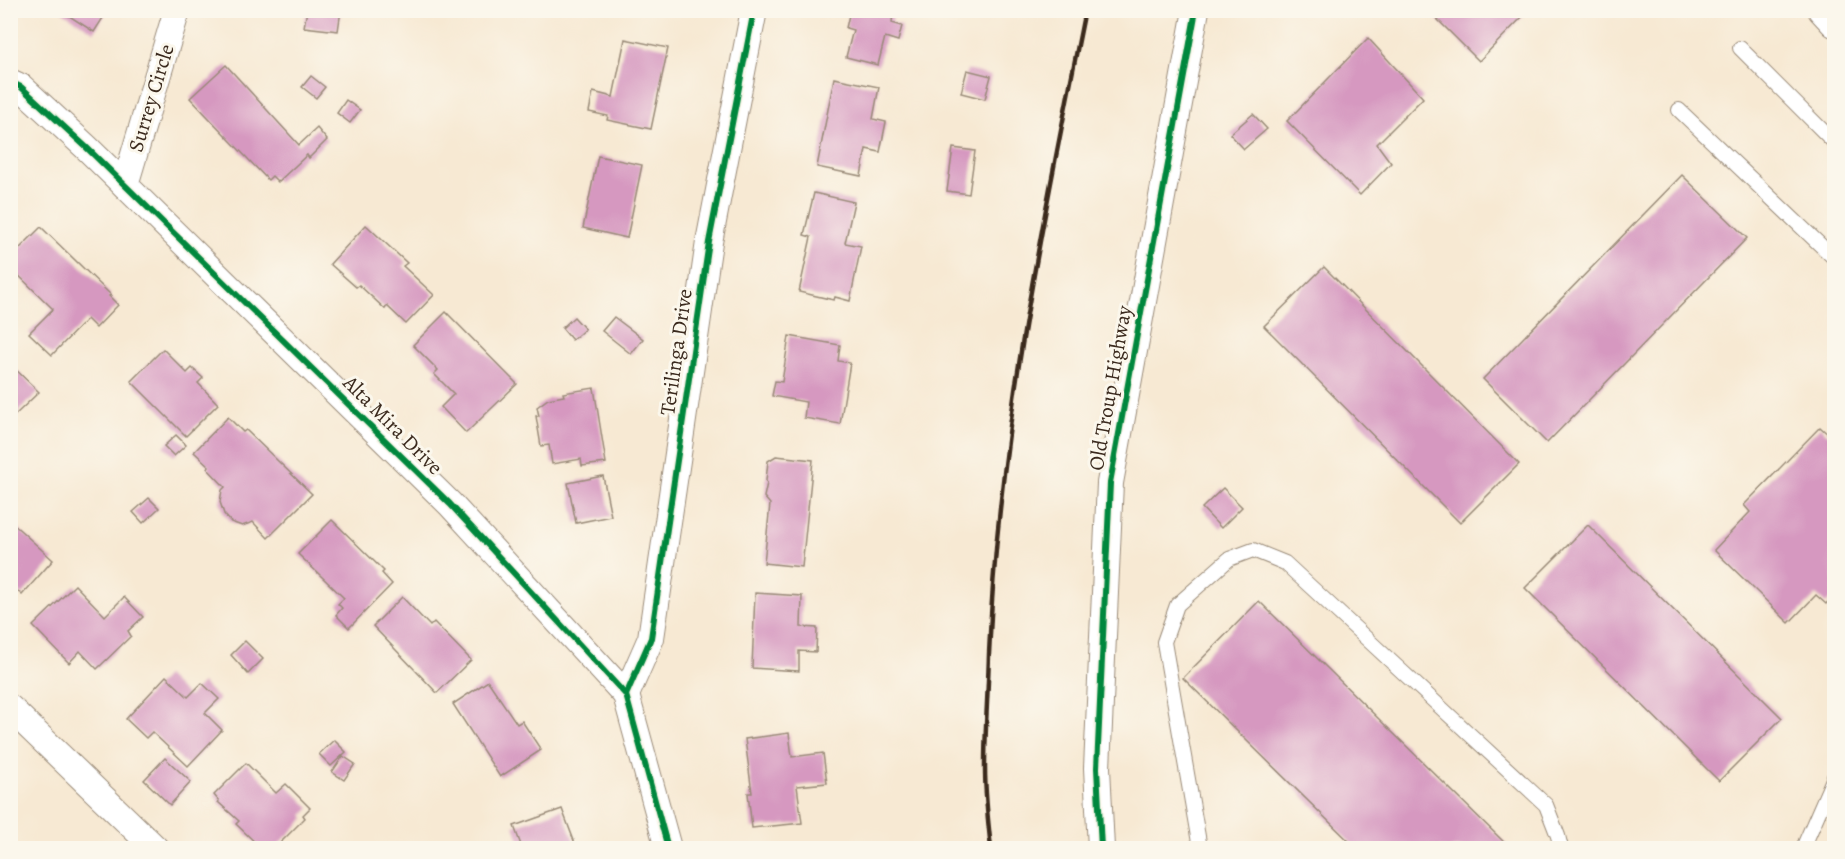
<svg xmlns="http://www.w3.org/2000/svg" width="1845" height="859" font-family="Alegreya,serif">
<style>
.building{fill:#d698c0}
.lines{fill:none;stroke-linecap:round;stroke-linejoin:round}
.lane-casing{stroke:#998a78;stroke-width:16}
.street-casing{stroke:#998a78;stroke-width:28}
.lane{stroke:#fff;stroke-width:14}
.street{stroke:#fff;stroke-width:26}
.rail{stroke:#3b2a1e;stroke-width:4.5}
.cycleway-casing{stroke:#fbf7ec;stroke-width:10}
.cycleway{stroke:#00873e;stroke-width:6}
.labels{text-anchor:middle;stroke-width:6;stroke-linejoin:round;paint-order:stroke}
.street-label{font-size:21px;fill:#3b2a1e;stroke:#fbf7ec}
</style>
<rect width="100%" height="100%" fill="#fbf7ec"/>
<filter id="ink" filterUnits="userSpaceOnUse"><feTurbulence type="fractalNoise" baseFrequency=".0167" numOctaves="2"/><feDisplacementMap in="SourceGraphic" scale="12" xChannelSelector="R" yChannelSelector="G"/><feConvolveMatrix kernelMatrix="1 2 1 2 8 2 1 2 1" color-interpolation-filters="sRGB"/></filter>
<filter id="wash" filterUnits="userSpaceOnUse"><feTurbulence type="fractalNoise" baseFrequency=".008" numOctaves="4" result="noise"/><feDisplacementMap in="SourceGraphic" scale="24" xChannelSelector="R" yChannelSelector="G"/><feGaussianBlur stdDeviation="1.35" result="paint"/><feColorMatrix in="noise" values="0 0 0 0 0 0 0 0 0 0 0 0 0 0 0 0 0 1.4 0 .05"/><feComposite in="paint" operator="in"/></filter>
<g filter="url(#wash)">
<rect width="100%" height="100%" fill="#f7e9d3"/>
<g id="blocks">
<g class="building">
<polygon points="60,10 108,10 94,32"/>
<polygon points="307,10 341,10 338,31 304,27"/>
<polygon points="847,10 893,10 892,23 902,26 898,41 885,37 878,65 846,57 853,30 846,28 849,15 846,14"/>
<polygon points="1428,10 1529,10 1479,61"/>
<polygon points="1368,38 1423,98 1377,144 1391,163 1360,195 1287,121"/>
<polygon points="625,39 668,48 651,129 607,120 608,116 589,112 593,92 613,97"/>
<polygon points="226,65 299,145 317,128 327,140 309,158 307,155 278,182 272,176 268,180 190,98"/>
<polygon points="967,70 991,76 985,99 961,93"/>
<polygon points="311,76 325,87 316,98 302,87"/>
<polygon points="834,78 879,87 873,119 886,122 880,152 866,149 861,176 817,167"/>
<polygon points="346,100 360,110 350,123 337,113"/>
<polygon points="1253,114 1267,129 1244,149 1230,134"/>
<polygon points="953,148 975,151 969,194 947,191"/>
<polygon points="598,156 642,165 627,238 583,228"/>
<polygon points="1682,175 1747,238 1547,443 1483,379"/>
<polygon points="814,193 854,202 845,243 861,246 850,301 835,297 834,300 799,292 811,237 804,235"/>
<polygon points="366,225 407,263 403,266 434,295 406,324 387,306 385,309 359,285 356,287 330,264"/>
<polygon points="41,227 111,295 109,296 118,305 96,328 87,319 52,355 29,333 53,309 10,267 10,258"/>
<polygon points="1324,267 1519,464 1460,523 1264,326"/>
<polygon points="446,312 517,384 466,433 441,407 454,394 434,374 438,370 413,345"/>
<polygon points="574,317 585,329 572,340 562,328"/>
<polygon points="614,317 643,339 631,354 602,331"/>
<polygon points="789,336 840,345 838,361 850,363 840,424 804,418 806,402 772,396 775,381 782,382"/>
<polygon points="163,349 187,373 192,368 203,378 198,383 218,404 186,436 131,381"/>
<polygon points="10,364 39,392 14,416 10,412"/>
<polygon points="594,388 606,463 582,466 581,459 552,464 549,445 541,446 536,416 539,416 537,407 548,399 564,396 563,393"/>
<polygon points="228,417 243,432 246,430 312,494 268,538 253,522 242,526 231,522 224,514 220,502 222,490 225,487 207,468 209,466 194,452"/>
<polygon points="1820,427 1831,437 1834,433 1834,595 1826,604 1816,595 1789,623 1714,550 1750,512 1744,505"/>
<polygon points="176,435 186,445 174,456 164,446"/>
<polygon points="776,456 813,460 802,567 764,563 770,504 764,497 767,483 766,481 768,461"/>
<polygon points="603,476 611,516 576,523 568,483"/>
<polygon points="1223,488 1242,507 1221,528 1202,508"/>
<polygon points="149,498 159,508 143,523 133,512"/>
<polygon points="332,520 384,571 382,573 392,584 349,628 336,615 342,608 338,604 344,598 298,554"/>
<polygon points="10,521 53,560 22,595 10,584"/>
<polygon points="1588,525 1782,718 1719,781 1525,588"/>
<polygon points="75,585 105,616 124,597 143,617 128,631 131,636 97,669 80,651 69,663 33,626"/>
<polygon points="755,593 802,596 801,627 817,628 816,652 799,651 799,671 752,668"/>
<polygon points="402,597 430,626 434,622 471,660 437,693 373,626"/>
<polygon points="1259,601 1510,848 1356,848 1183,678"/>
<polygon points="245,641 263,659 248,674 231,655"/>
<polygon points="166,676 188,697 202,683 219,699 205,713 222,730 188,766 152,732 146,738 126,719"/>
<polygon points="488,681 517,724 522,721 541,750 500,777 453,704"/>
<polygon points="789,733 792,757 823,753 827,783 797,786 802,823 752,828 748,793 752,793 745,739"/>
<polygon points="334,740 346,752 331,766 319,754"/>
<polygon points="343,756 355,764 344,780 332,772"/>
<polygon points="165,758 191,782 170,805 144,780"/>
<polygon points="246,763 276,793 286,784 310,808 303,815 305,818 275,848 261,848 236,824 239,821 218,802 219,801 214,795"/>
<polygon points="562,809 576,846 583,844 585,848 522,848 514,826"/>
</g>
</g>
</g>
<g filter="url(#ink)">
<use href="#blocks" fill-opacity="0" stroke="#998a78" stroke-width="1.5"/>
<g class="lines">
<defs>
<g id="lane">
<polyline points="1740,48 1834,142"/>
<polyline points="1679,110 1834,258"/>
<polyline points="1200,848 1164,642 1177,605 1229,559 1253,550 1285,563 1546,805 1558,836 1561,848"/>
<polyline points="1803,848 1834,777"/>
</g>
<g id="street">
<polyline points="1821,10 1834,24"/>
<polyline points="10,82 21,87 86,147 450,504 626,695 668,848"/>
<polyline points="125,185 177,10"/>
<polyline points="626,695 651,638 709,242 754,10"/>
<polyline points="10,708 155,848"/>
<polyline points="1101,848 1097,768 1110,483 1196,10"/>
</g>
</defs>
<use href="#lane" class="lane-casing"/>
<use href="#street" class="street-casing"/>
<use href="#lane" class="lane"/>
<use href="#street" class="street"/>
<path class="rail" d="M991 848C988 822 985 794 985 767 985 730 988 692 989 654 998 437 1042 224 1085 10"/>
<defs>
<g id="cycleway">
<polyline points="10,82 21,87 86,147 450,504 626,695 668,848"/>
<polyline points="626,695 651,638 709,242 754,10"/>
<polyline points="1101,848 1097,768 1110,483 1196,10"/>
</g>
</defs>
<use href="#cycleway" class="cycleway-casing"/>
<use href="#cycleway" class="cycleway"/>
</g>
</g>
<g class="labels">
<g class="street-label">
<text transform="translate(151 98) rotate(-73)" y="7">Surrey Circle</text>
<text transform="translate(676 352) rotate(-82)" y="7">Terilinga Drive</text>
<text transform="translate(1110 388) rotate(-80)" y="7">Old Troup Highway</text>
<text transform="translate(393 425) rotate(45)" y="7">Alta Mira Drive</text>
</g>
</g>
<rect width="1845" height="859" fill="none" stroke="#fbf7ec" stroke-width="36"/>
</svg>
